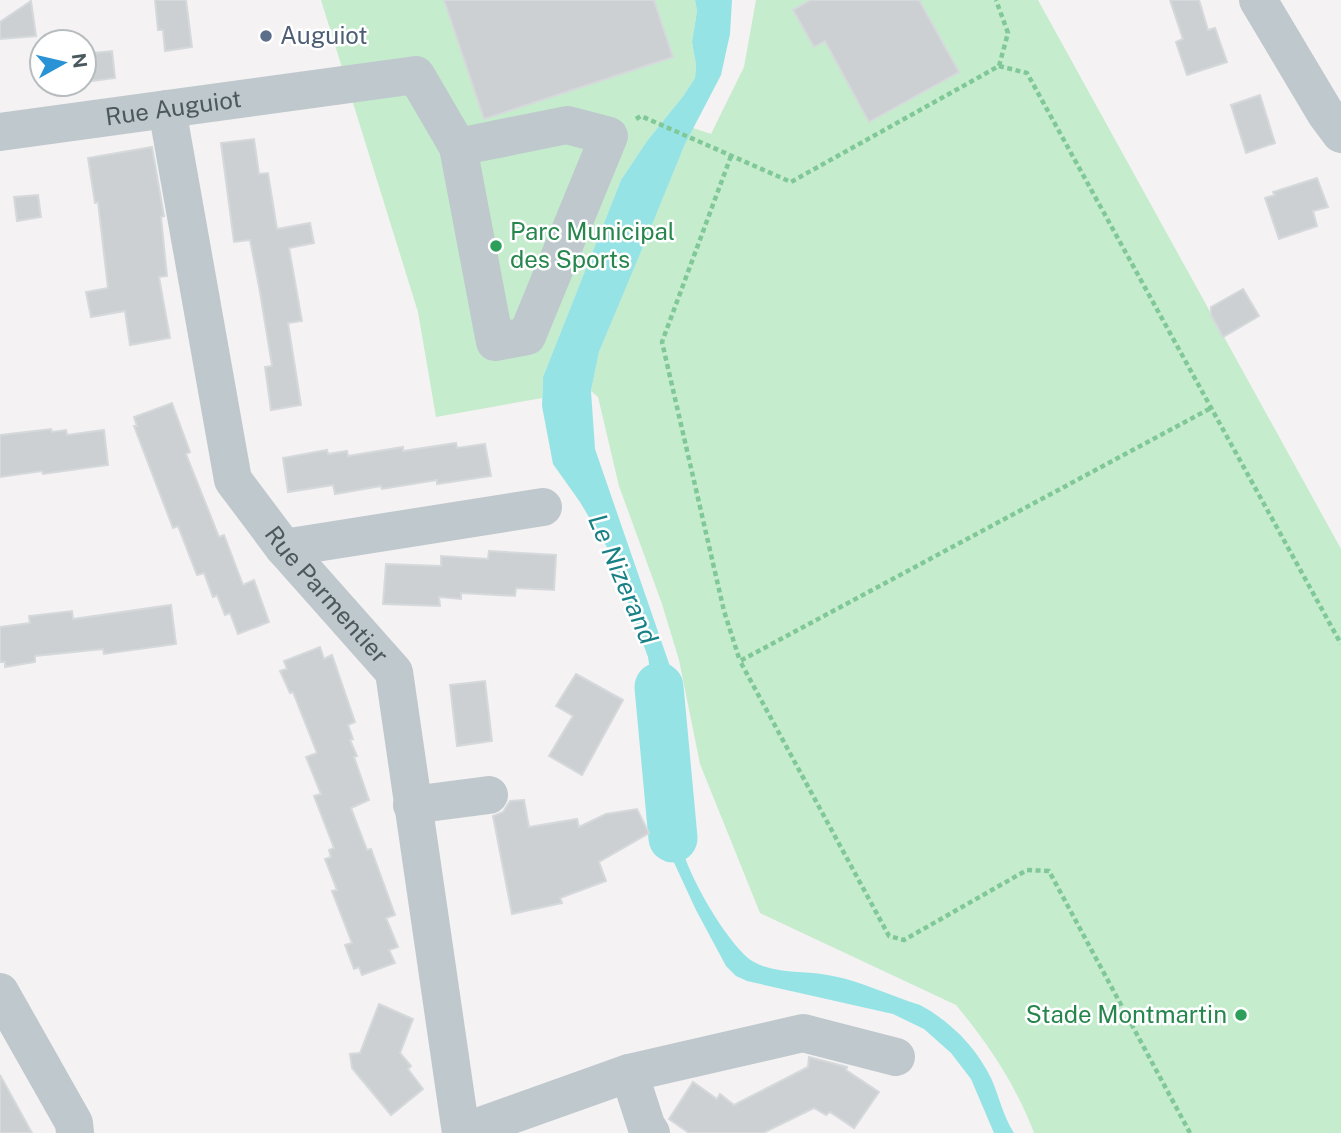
<svg xmlns="http://www.w3.org/2000/svg" width="1341" height="1133" font-family="'Public Sans',sans-serif">
<style>
.green{fill:#c5eccd}
.water{fill:#96e3e5}
.lines{fill:none;stroke-linecap:round;stroke-linejoin:round}
.river{stroke:#96e3e5;stroke-width:49}
.building{fill:#ccd0d3;stroke:#d6d9dc;stroke-width:2}
.path{stroke:#80c897;stroke-width:4.5;stroke-dasharray:5 3.5;stroke-linecap:butt}
.minor{stroke:#bfc8cd;stroke-width:38}
.service-dot{fill:#5c6f8a;stroke:#fff;stroke-width:2.5}
.leisure-dot{fill:#2e9e5b;stroke:#fff;stroke-width:2.5}
.labels{text-anchor:middle;stroke-width:5;stroke-linejoin:round;paint-order:stroke}
.service-label{font-size:24px;fill:#4e5e75;stroke:#fff;text-anchor:start}
.street-label{font-size:24px;fill:#4b585e;stroke:#fff}
.leisure-label{font-size:24px;fill:#27864d;stroke:#fff;text-anchor:start}
.water-label{font-size:26px;font-style:italic;fill:#188185;stroke:#fff}
</style>
<rect width="100%" height="100%" fill="#f4f2f2"/>
<g class="green">
<polygon points="321,0 695,0 697,11 692,42 696,65 695,78 684,95 647,141 621,180 543,377 542,398 436,417 418,312"/>
<path d="M756 0H1038L1341 549V1133H1034C1017 1087 988 1043 956 1005L760 913 700 764 679 660 662 604 619 486 598 397 591 391 599 352 685 144 693 128 711 134 744 67Z"/>
</g>
<g class="water">
<polygon points="695,0 732,0 730,34 721,75 685,144 642,249 599,352 591,391 595,449 675,681 678,714 678,753 653,756 651,746 652,683 648,657 608,549 580,502 553,464 542,406 543,377 621,180 647,141 684,95 695,78 696,65 692,42 697,11"/>
<path d="M679 770C679 793 677 817 680 840 684 869 729 948 754 962 777 975 808 970 833 976 863 982 891 996 920 1005 950 1021 976 1047 991 1078 999 1096 1003 1116 1014 1133H994L971 1079 951 1053 924 1029 893 1014 747 981 736 976 726 966 696 910 671 856 654 772Z"/>
</g>
<g class="lines">
<polyline class="river" points="659,687 673,838"/>
</g>
<g class="building">
<polygon points="155,0 186,0 192,47 165,51 163,30 158,30"/>
<polygon points="444,0 654,0 673,57 484,119"/>
<polygon points="811,0 919,0 959,72 869,122 825,41 814,47 793,10"/>
<polygon points="1170,0 1199,0 1208,30 1215,28 1227,62 1187,75 1176,42 1183,39"/>
<polygon points="31,1 36,36 0,39 0,22"/>
<polygon points="112,51 115,78 84,82 84,54"/>
<polygon points="1260,95 1275,143 1246,153 1231,105"/>
<polygon points="254,139 259,174 268,173 277,229 310,223 314,243 289,248 302,321 288,323 301,405 271,410 265,367 272,366 260,292 250,240 234,242 221,143"/>
<polygon points="152,147 164,216 161,217 167,276 159,277 170,338 130,345 125,311 91,317 86,292 108,288 98,202 95,203 88,158"/>
<polygon points="1317,178 1328,207 1313,211 1317,226 1279,239 1265,198 1275,195 1273,192"/>
<polygon points="38,195 41,217 17,221 14,197"/>
<polygon points="1243,289 1259,316 1223,337 1211,315 1211,307"/>
<polygon points="172,403 190,452 186,454 219,537 224,535 243,585 254,580 269,622 238,634 230,613 225,615 217,595 213,597 204,573 197,575 178,526 173,528 134,426 137,426 134,417"/>
<polygon points="51,429 52,432 66,430 67,435 104,430 108,465 43,474 42,471 0,477 0,435"/>
<polygon points="456,443 457,448 485,444 491,476 437,484 437,480 382,489 381,486 335,494 333,485 288,492 283,458 327,450 328,454 347,451 348,456 403,447 403,451"/>
<polygon points="489,551 556,555 554,590 516,588 515,596 461,593 461,599 439,597 440,606 383,604 386,564 441,566 441,556 488,559"/>
<polygon points="171,605 176,644 104,654 103,649 35,656 35,662 5,667 5,662 0,662 0,627 30,623 29,616 72,611 73,619"/>
<polygon points="320,647 324,659 332,655 355,722 348,725 353,739 350,740 357,756 354,757 369,800 351,808 367,850 371,849 395,915 386,918 398,947 389,950 395,963 362,975 359,967 354,969 345,945 352,943 332,891 337,890 325,859 331,857 329,850 334,848 314,796 321,794 306,757 317,753 293,692 290,693 280,671 287,669 284,661"/>
<polygon points="576,674 623,700 582,775 549,756 573,716 556,706"/>
<polygon points="485,681 492,741 457,746 450,685"/>
<polygon points="524,800 529,827 577,819 579,827 606,814 637,809 649,833 599,862 606,881 560,898 562,903 512,914 493,816 503,812 510,801"/>
<polygon points="379,1004 413,1019 400,1053 411,1066 408,1069 423,1089 391,1115 352,1068 350,1054 360,1053"/>
<polygon points="809,1057 847,1067 846,1070 879,1092 854,1128 830,1112 826,1115 814,1108 763,1133 689,1133 669,1119 693,1082 717,1099 720,1094 734,1105 808,1067"/>
<polygon points="0,1075 32,1133 0,1133"/>
</g>
<g class="lines">
<g class="path">
<polyline points="999,66 1027,73 1341,644"/>
<polyline points="636,119 641,116 791,182 999,66 1008,33 996,0"/>
<polyline points="731,156 662,342 724,611 740,661"/>
<polyline points="1190,1133 1049,871 1027,870 904,940 889,936 740,661 1211,408"/>
</g>
<g class="minor">
<polyline points="1258,0 1326,114 1341,134"/>
<path id="s1" d="M167 109 233 480 284 548 394 672 461 1133"/>
<path id="s2" d="M0 132 416 75 458 147 495 342 527 336 609 136 567 125 458 147"/>
<polyline points="284,548 543,507"/>
<polyline points="412,805 489,795"/>
<polyline points="0,992 74,1123 75,1133"/>
<polyline points="629,1073 646,1125 651,1133"/>
<polyline points="461,1133 629,1073 803,1033 896,1057"/>
</g>
</g>
<circle class="service-dot" cx="266" cy="36" r="7"/>
<g class="leisure-dot">
<circle cx="496" cy="246" r="7"/>
<circle cx="1241" cy="1015" r="7"/>
</g>
<g class="labels">
<g class="service-label">
<text x="280" y="44">Auguiot</text>
</g>
<g class="street-label">
<text dy="8" stroke="none"><textPath href="#s2" startOffset="175">Rue Auguiot</textPath></text>
<text dy="8" stroke="none"><textPath href="#s1" startOffset="525">Rue Parmentier</textPath></text>
</g>
<g class="leisure-label">
<text x="510" y="240">Parc Municipal<tspan x="510" dy="28">des Sports</tspan></text>
<text x="1227" y="1023" text-anchor="end">Stade Montmartin</text>
</g>
<g class="water-label">
<text transform="translate(623 579) rotate(67)" y="9">Le Nizerand</text>
</g>
</g>
<g transform="translate(63 63) rotate(82)"><circle r="33" fill="#ffffff" stroke="#b7bcbf" stroke-width="2"/>
<path d="M0-5L12 26L0 18L-12 26Z" fill="#2a93d5"/>
<text y="-10" font-size="19" font-weight="bold" text-anchor="middle" fill="#4b585e">N</text>
</g>
</svg>
